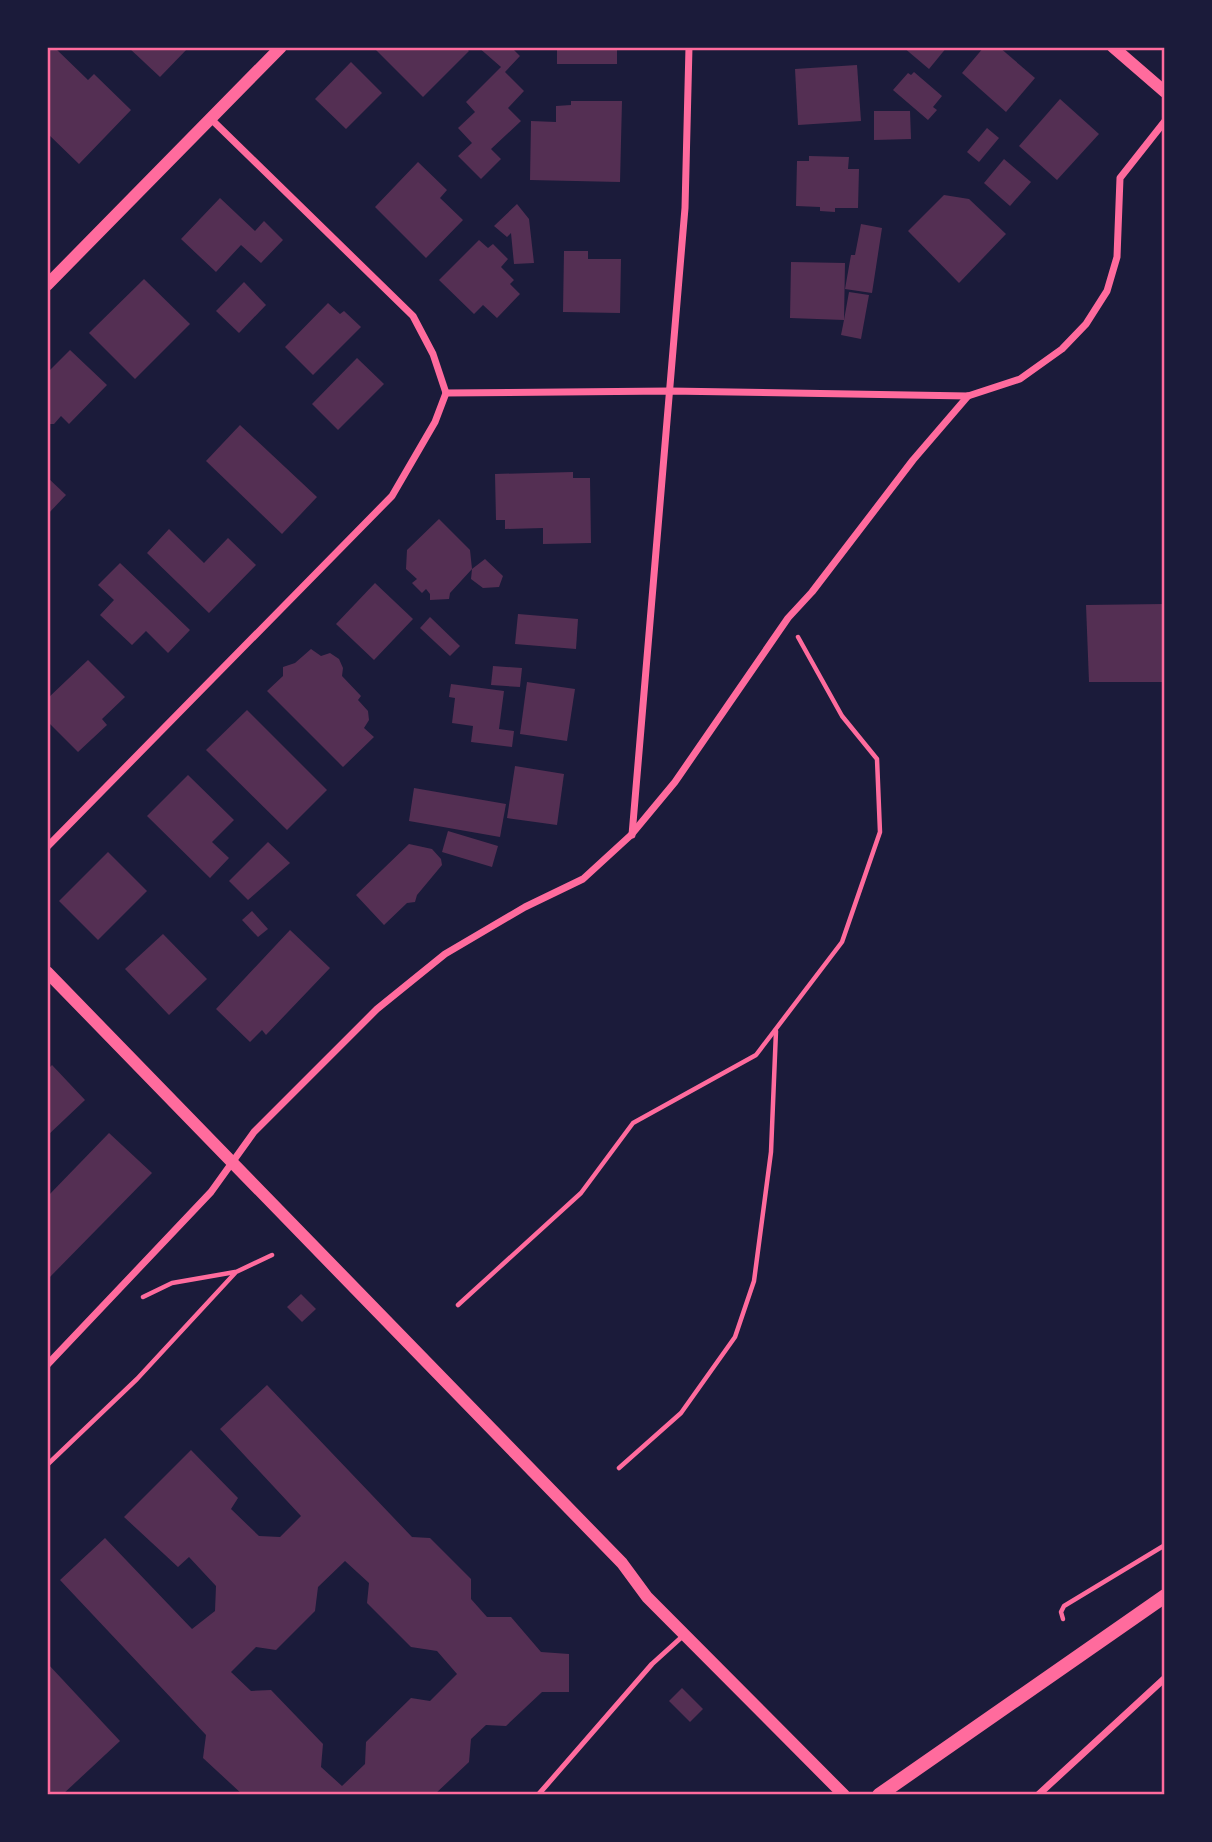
<svg xmlns="http://www.w3.org/2000/svg" width="1212" height="1842" font-family="Quicksand,sans-serif">
<style>
.building{fill:#542f53;fill-rule:evenodd}
.lines{fill:none;stroke-linecap:round;stroke-linejoin:round}
.path{stroke:#ff6b9d;stroke-width:4.5}
.service{stroke:#ff6b9d;stroke-width:5}
.minor{stroke:#ff6b9d;stroke-width:7}
.tertiary{stroke:#ff6b9d;stroke-width:12}
.secondary{stroke:#ff6b9d;stroke-width:14}
.neatline{fill:none;stroke:#ff6b9d;stroke-width:2.5}
</style>
<rect width="100%" height="100%" fill="#1b1b3a"/>
<g class="building">
<polygon points="47,47 54,47 88,80 94,74 131,110 79,164 47,133"/>
<polygon points="128,47 189,47 160,77"/>
<polygon points="373,47 465,47 469,51 423,97"/>
<polygon points="478,47 511,47 520,56 505,72 524,91 508,108 521,121 491,149 501,159 481,179 458,156 472,143 458,128 475,112 466,102 501,67"/>
<rect x="557" y="47" width="60" height="17"/>
<polygon points="903,47 947,47 929,69"/>
<polygon points="984,47 999,47 1035,78 1006,112 962,73"/>
<polygon points="351,62 382,93 346,129 315,99"/>
<polygon points="857,65 861,121 798,125 795,69"/>
<polygon points="914,72 942,96 933,107 937,110 928,120 893,90 908,73 911,75"/>
<polygon points="1060,99 1099,134 1057,180 1019,146"/>
<polygon points="571,101 622,101 620,182 530,180 531,121 556,122 556,106 571,105"/>
<polygon points="874,111 910,111 911,139 874,140"/>
<polygon points="987,128 999,138 979,162 967,152"/>
<polygon points="809,156 849,157 848,169 859,169 858,208 835,208 835,212 820,211 820,207 796,206 797,161 809,161"/>
<polygon points="1004,159 1031,182 1010,206 984,183"/>
<polygon points="418,162 447,190 440,198 463,220 426,258 375,207"/>
<polygon points="944,195 969,199 1006,234 959,283 908,231"/>
<polygon points="220,198 255,231 264,221 283,240 261,263 241,245 216,272 181,239"/>
<polygon points="517,204 529,219 534,263 514,264 511,233 507,237 494,226"/>
<polygon points="861,224 882,228 872,293 845,289 851,255 855,255"/>
<polygon points="479,240 488,248 493,244 508,259 501,267 514,280 510,284 520,294 497,318 483,305 474,314 439,280"/>
<polygon points="564,251 588,251 588,259 621,259 620,313 563,312"/>
<polygon points="791,262 845,263 844,320 849,292 869,295 861,339 841,335 844,320 790,318"/>
<polygon points="144,279 190,324 135,379 89,333"/>
<polygon points="244,282 266,305 239,333 216,311"/>
<polygon points="328,303 340,314 344,311 361,327 313,375 285,347"/>
<polygon points="70,350 107,385 69,424 61,416 54,424 47,424 47,373"/>
<polygon points="357,358 384,384 338,430 312,404"/>
<polygon points="240,425 317,497 282,534 206,461"/>
<polygon points="573,472 573,478 590,478 591,543 543,544 543,528 505,529 505,520 496,520 495,474"/>
<polygon points="47,477 66,495 47,515"/>
<polygon points="439,519 470,550 472,569 485,559 503,576 499,587 483,588 471,579 472,569 450,593 449,599 430,600 430,594 426,589 422,593 412,583 417,579 406,569 407,550"/>
<polygon points="169,529 204,563 228,538 256,565 209,613 147,553"/>
<polygon points="120,563 190,630 168,653 146,631 132,645 100,615 114,600 98,585"/>
<polygon points="375,583 413,619 374,660 336,624"/>
<polygon points="1165,604 1165,682 1089,682 1086,605"/>
<polygon points="518,614 578,619 576,649 515,644"/>
<polygon points="430,617 460,646 450,656 420,628"/>
<polygon points="311,649 321,656 330,653 339,659 343,668 342,676 361,696 358,700 368,711 369,720 364,728 374,737 343,767 267,691 283,676 283,667 295,663"/>
<polygon points="88,660 125,697 102,719 107,725 78,752 47,721 47,699"/>
<polygon points="493,666 522,668 520,687 491,685"/>
<polygon points="527,682 575,689 567,741 520,734"/>
<polygon points="451,684 504,691 499,729 514,731 512,747 471,742 473,726 452,723 455,698 449,697"/>
<polygon points="247,710 327,790 287,830 206,750"/>
<polygon points="515,766 564,774 557,825 507,818"/>
<polygon points="188,775 234,820 212,842 229,858 210,878 147,816"/>
<polygon points="414,788 506,804 500,837 409,821"/>
<polygon points="448,831 498,846 492,867 442,852"/>
<polygon points="268,842 290,863 248,900 229,881"/>
<polygon points="409,844 432,849 441,859 442,865 417,895 415,902 407,903 384,925 356,895"/>
<polygon points="108,852 147,891 98,940 59,901"/>
<polygon points="252,911 268,929 258,937 242,920"/>
<polygon points="290,930 330,968 266,1035 262,1030 250,1042 216,1009"/>
<polygon points="163,934 207,979 169,1015 125,969"/>
<polygon points="52,1065 85,1100 47,1136 47,1070"/>
<polygon points="109,1133 152,1173 47,1280 47,1197"/>
<polygon points="301,1294 316,1309 302,1322 287,1307"/>
<path d="M267 1385 412 1537 430 1538 471 1579V1599L487 1617H511L541 1652 569 1654V1692H542L506 1726 486 1725 471 1739 469 1762 434 1795H243L203 1758 206 1735 60 1580 105 1538 192 1629 215 1611 216 1586 189 1557 178 1567 124 1517 191 1450 238 1498 231 1509 259 1536 280 1537 301 1516 220 1429ZM345 1561 369 1583 367 1603 411 1647 437 1651 457 1674 430 1701 411 1698 366 1742 365 1764 342 1786 321 1767 323 1744 271 1690 251 1691 231 1672 256 1647 276 1650 315 1611 318 1587Z"/>
<polygon points="47,1663 120,1741 62,1795 47,1795"/>
<polygon points="682,1688 703,1709 690,1722 669,1701"/>
</g>
<g class="lines">
<g class="path">
<polyline points="143,1297 172,1283 235,1272"/>
<polyline points="458,1305 581,1193 633,1123 756,1055 842,942 880,832 877,759 842,716 798,637"/>
<polyline points="47,1465 137,1379 236,1272 272,1255"/>
<polyline points="619,1468 681,1413 735,1337 754,1281 771,1152 776,1031"/>
<polyline points="1063,1619 1061,1612 1064,1606 1165,1545"/>
</g>
<polyline class="service" points="538,1795 652,1664 684,1635"/>
<g class="minor">
<polyline points="211,119 413,316 433,354 446,393"/>
<polyline points="446,393 670,391 968,396 1020,379 1062,349 1086,324 1107,291 1117,257 1120,178 1165,121"/>
<polyline points="632,835 685,208 689,47"/>
<polyline points="47,847 392,496 435,422 446,393"/>
<polyline points="47,1365 211,1192 254,1132 377,1009 445,954 525,907 583,879 631,835 675,782 788,618 812,592 913,460 968,396"/>
<polyline points="1038,1795 1165,1678"/>
</g>
<g class="tertiary">
<polyline points="1113,47 1165,92"/>
<polyline points="47,285 281,47"/>
<polyline points="47,972 622,1563 647,1597 844,1795"/>
</g>
<polyline class="secondary" points="879,1795 1165,1596"/>
</g>
<rect width="1212" height="1842" fill="none" stroke="#1b1b3a" stroke-width="98"/>
<rect x="49" y="49" width="1114" height="1744" class="neatline"/>
</svg>
